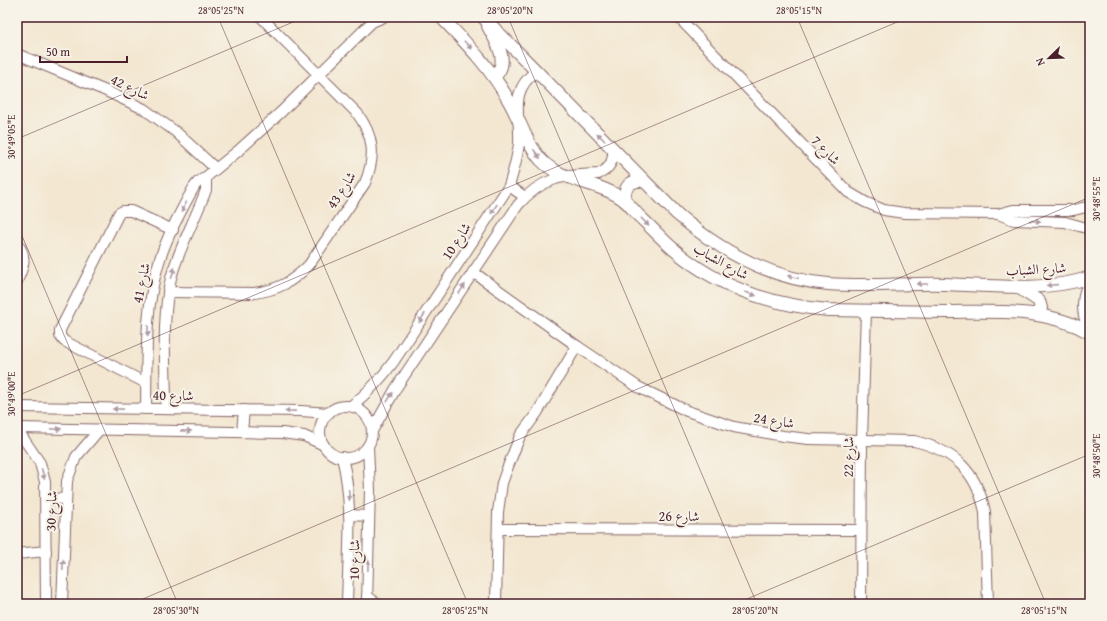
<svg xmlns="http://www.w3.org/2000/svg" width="1107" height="621" font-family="'Gentium Book Plus',Amiri,serif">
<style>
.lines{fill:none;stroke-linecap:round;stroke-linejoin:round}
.minor-casing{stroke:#856565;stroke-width:12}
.tertiary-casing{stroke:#856565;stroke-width:14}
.minor{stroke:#fff;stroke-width:10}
.tertiary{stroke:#fff;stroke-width:12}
.oneway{fill:#ae9aa0}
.ticks{fill:none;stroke:#4a1f2b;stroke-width:1;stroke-opacity:0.45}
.labels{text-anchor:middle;stroke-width:4;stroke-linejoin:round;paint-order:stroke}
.street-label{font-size:14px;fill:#4a1f2b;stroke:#f7f3e8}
.neatline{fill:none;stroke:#4a1f2b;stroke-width:1.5}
.ticks-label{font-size:10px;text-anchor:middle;fill:#4a1f2b}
</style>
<rect width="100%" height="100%" fill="#f7f3e8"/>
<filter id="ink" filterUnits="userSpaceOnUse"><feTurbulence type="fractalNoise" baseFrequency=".025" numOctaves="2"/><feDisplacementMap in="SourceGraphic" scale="8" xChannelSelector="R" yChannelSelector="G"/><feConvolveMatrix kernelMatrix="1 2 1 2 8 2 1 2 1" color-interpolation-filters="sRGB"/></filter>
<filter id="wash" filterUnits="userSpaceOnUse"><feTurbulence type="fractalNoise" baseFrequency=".012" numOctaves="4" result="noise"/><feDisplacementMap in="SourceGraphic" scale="16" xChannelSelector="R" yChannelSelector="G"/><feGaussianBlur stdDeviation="0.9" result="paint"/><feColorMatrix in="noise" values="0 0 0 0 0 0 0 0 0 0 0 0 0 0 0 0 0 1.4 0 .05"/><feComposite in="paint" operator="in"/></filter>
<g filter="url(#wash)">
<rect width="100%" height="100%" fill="#f3e7d1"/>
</g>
<g filter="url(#ink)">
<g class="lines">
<defs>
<g id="minor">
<polyline points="678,17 848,192 865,202 884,210 904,213 998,214 1013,210 1074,210 1090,206"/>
<polyline points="372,22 384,17"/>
<polyline points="17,54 106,91 144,109 176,132 216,169"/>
<polyline points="509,186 525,197"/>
<polyline points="998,214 1014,220 1065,222 1090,229"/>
<path d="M17 244C28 256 23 268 17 281"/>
<path d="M473 272 577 346 638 387 687 411 734 427 783 436 808 439 914 441C954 450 977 472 985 512L988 604"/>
<path d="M168 292 254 293C278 290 292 282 309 265L365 183C376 156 374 136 357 113L261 17"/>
<polyline points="146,383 64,341 60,336 60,330 119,213 123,211 131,211 173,230"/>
<path d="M351 406C368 393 381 379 394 361L509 186C513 173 517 159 519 144 521 114 508 93 536 71"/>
<circle cx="346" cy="432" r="26"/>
<polyline points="17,407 301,411 329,413"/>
<path d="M146 409C147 361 144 309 159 262 167 236 181 211 194 187L198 182 206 177 238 151 280 113 372 22 374 17"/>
<path d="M166 409C166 366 161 321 171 278 179 248 195 220 206 190V177"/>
<polyline points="17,428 282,433 304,436 324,445"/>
<polyline points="17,429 40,463 45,482 46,604"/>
<path d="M372 431 396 388 518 205C542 177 564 175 598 174 609 170 614 161 613 149"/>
<polyline points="242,432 244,410"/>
<path d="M342 457C354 505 348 555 347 604"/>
<polyline points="46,498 65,499"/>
<polyline points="349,515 369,516"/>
<polyline points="498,529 861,530"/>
<polyline points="17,554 46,551"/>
<polyline points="367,596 378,604"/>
<polyline points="62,604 67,481 76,457 99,430"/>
<polyline points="367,604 370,490 368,446"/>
<polyline points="496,604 498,512 502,483 507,469 520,436 537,413 577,346"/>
<polyline points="861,604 862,439 866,311"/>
</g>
<g id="tertiary">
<path d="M441 17C468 45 490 67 509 101 520 120 526 143 541 160 563 183 599 181 624 200 630 205 634 211 639 216 650 226 660 237 671 247 715 286 771 305 828 310 867 311 906 311 944 312 994 312 1046 307 1090 333"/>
<path d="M483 17 677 214C720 251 771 279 828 284 867 287 907 283 946 284 991 286 1048 292 1090 277"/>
<path d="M488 26C496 42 511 62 494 77"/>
<path d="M625 201C623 188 630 179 644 181"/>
<path d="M1090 282C1082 296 1082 315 1090 329"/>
<polyline points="1016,286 1039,301 1041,308 1037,313 1034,314"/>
</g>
</defs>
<use href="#minor" class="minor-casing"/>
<use href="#tertiary" class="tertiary-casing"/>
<use href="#minor" class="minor"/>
<use href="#tertiary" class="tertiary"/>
</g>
<defs><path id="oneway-solid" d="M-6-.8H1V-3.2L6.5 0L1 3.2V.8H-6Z"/></defs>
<g class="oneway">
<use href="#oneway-solid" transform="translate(468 45) rotate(46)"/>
<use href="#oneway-solid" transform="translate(601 137) rotate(-135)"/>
<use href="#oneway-solid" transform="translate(537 154) rotate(53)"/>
<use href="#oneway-solid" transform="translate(184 207) rotate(116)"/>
<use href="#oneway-solid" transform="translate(494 209) rotate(123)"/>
<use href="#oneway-solid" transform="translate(1035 221) rotate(2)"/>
<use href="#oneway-solid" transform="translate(645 222) rotate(46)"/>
<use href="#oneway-solid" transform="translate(173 273) rotate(-74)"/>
<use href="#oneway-solid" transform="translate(793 277) rotate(-167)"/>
<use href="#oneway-solid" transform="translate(922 284) rotate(180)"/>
<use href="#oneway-solid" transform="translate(1052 285) rotate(176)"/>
<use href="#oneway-solid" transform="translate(462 289) rotate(-56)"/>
<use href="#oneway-solid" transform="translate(751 294) rotate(19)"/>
<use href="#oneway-solid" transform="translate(422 318) rotate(123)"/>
<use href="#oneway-solid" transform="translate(148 331) rotate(92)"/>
<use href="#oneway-solid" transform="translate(390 397) rotate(-59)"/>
<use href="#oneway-solid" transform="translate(118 409) rotate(-179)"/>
<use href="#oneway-solid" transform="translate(290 411) rotate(-179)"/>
<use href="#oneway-solid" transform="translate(56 429) rotate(1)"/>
<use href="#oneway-solid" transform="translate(186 431) rotate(1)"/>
<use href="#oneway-solid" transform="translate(43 474) rotate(75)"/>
<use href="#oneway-solid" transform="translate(349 495) rotate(86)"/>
<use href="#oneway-solid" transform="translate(63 565) rotate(-88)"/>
<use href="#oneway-solid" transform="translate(368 565) rotate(-89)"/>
</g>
</g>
<path class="ticks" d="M218 17 468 604M508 17 757 604M797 17 1046 604M1086 17 1090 25M17 139 305 17M17 224 178 604M17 396 909 17M131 604 1090 197M735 604 1090 454"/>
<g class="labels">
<g class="street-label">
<text transform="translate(130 87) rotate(26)" y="5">شارع 42</text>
<text transform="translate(826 150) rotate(46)" y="5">شارع 7</text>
<text transform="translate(341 190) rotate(-57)" y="5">شارع 43</text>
<text transform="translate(456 241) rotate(-57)" y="5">شارع 10</text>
<text transform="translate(721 261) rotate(29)" y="5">شارع الشباب</text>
<text transform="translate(1036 269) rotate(-3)" y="5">شارع الشباب</text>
<text transform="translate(141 283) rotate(-78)" y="5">شارع 41</text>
<text transform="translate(173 395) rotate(1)" y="5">شارع 40</text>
<text transform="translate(774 420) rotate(9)" y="5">شارع 24</text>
<text transform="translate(848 457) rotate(-89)" y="5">شارع 22</text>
<text transform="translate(51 511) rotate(-88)" y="5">شارع 30</text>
<text x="679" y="521">شارع 26</text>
<text transform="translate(354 560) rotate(-89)" y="5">شارع 10</text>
</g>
</g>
<rect width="1107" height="621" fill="none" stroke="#f7f3e8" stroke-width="44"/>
<g transform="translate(1049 58) rotate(247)" stroke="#f7f3e8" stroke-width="3" paint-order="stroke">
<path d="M0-3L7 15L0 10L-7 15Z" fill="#4a1f2b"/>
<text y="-6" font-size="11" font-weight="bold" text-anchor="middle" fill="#4a1f2b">N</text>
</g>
<path d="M40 56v6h87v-6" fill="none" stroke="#4a1f2b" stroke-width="2"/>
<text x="46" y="56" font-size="12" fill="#4a1f2b" stroke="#f7f3e8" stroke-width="3" paint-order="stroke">50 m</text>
<rect x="22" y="22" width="1063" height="577" class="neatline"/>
<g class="ticks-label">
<text x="221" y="14">28°05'25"N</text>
<text x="510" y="14">28°05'20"N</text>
<text x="799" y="14">28°05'15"N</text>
<text transform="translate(11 137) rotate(-90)" y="4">30°49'05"E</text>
<text transform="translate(1096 199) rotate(-90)" y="4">30°48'55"E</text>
<text transform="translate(11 394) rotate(-90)" y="4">30°49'00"E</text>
<text transform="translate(1096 456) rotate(-90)" y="4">30°48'50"E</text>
<text x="176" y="614">28°05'30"N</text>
<text x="465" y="614">28°05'25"N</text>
<text x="755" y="614">28°05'20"N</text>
<text x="1044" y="614">28°05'15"N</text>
</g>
</svg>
